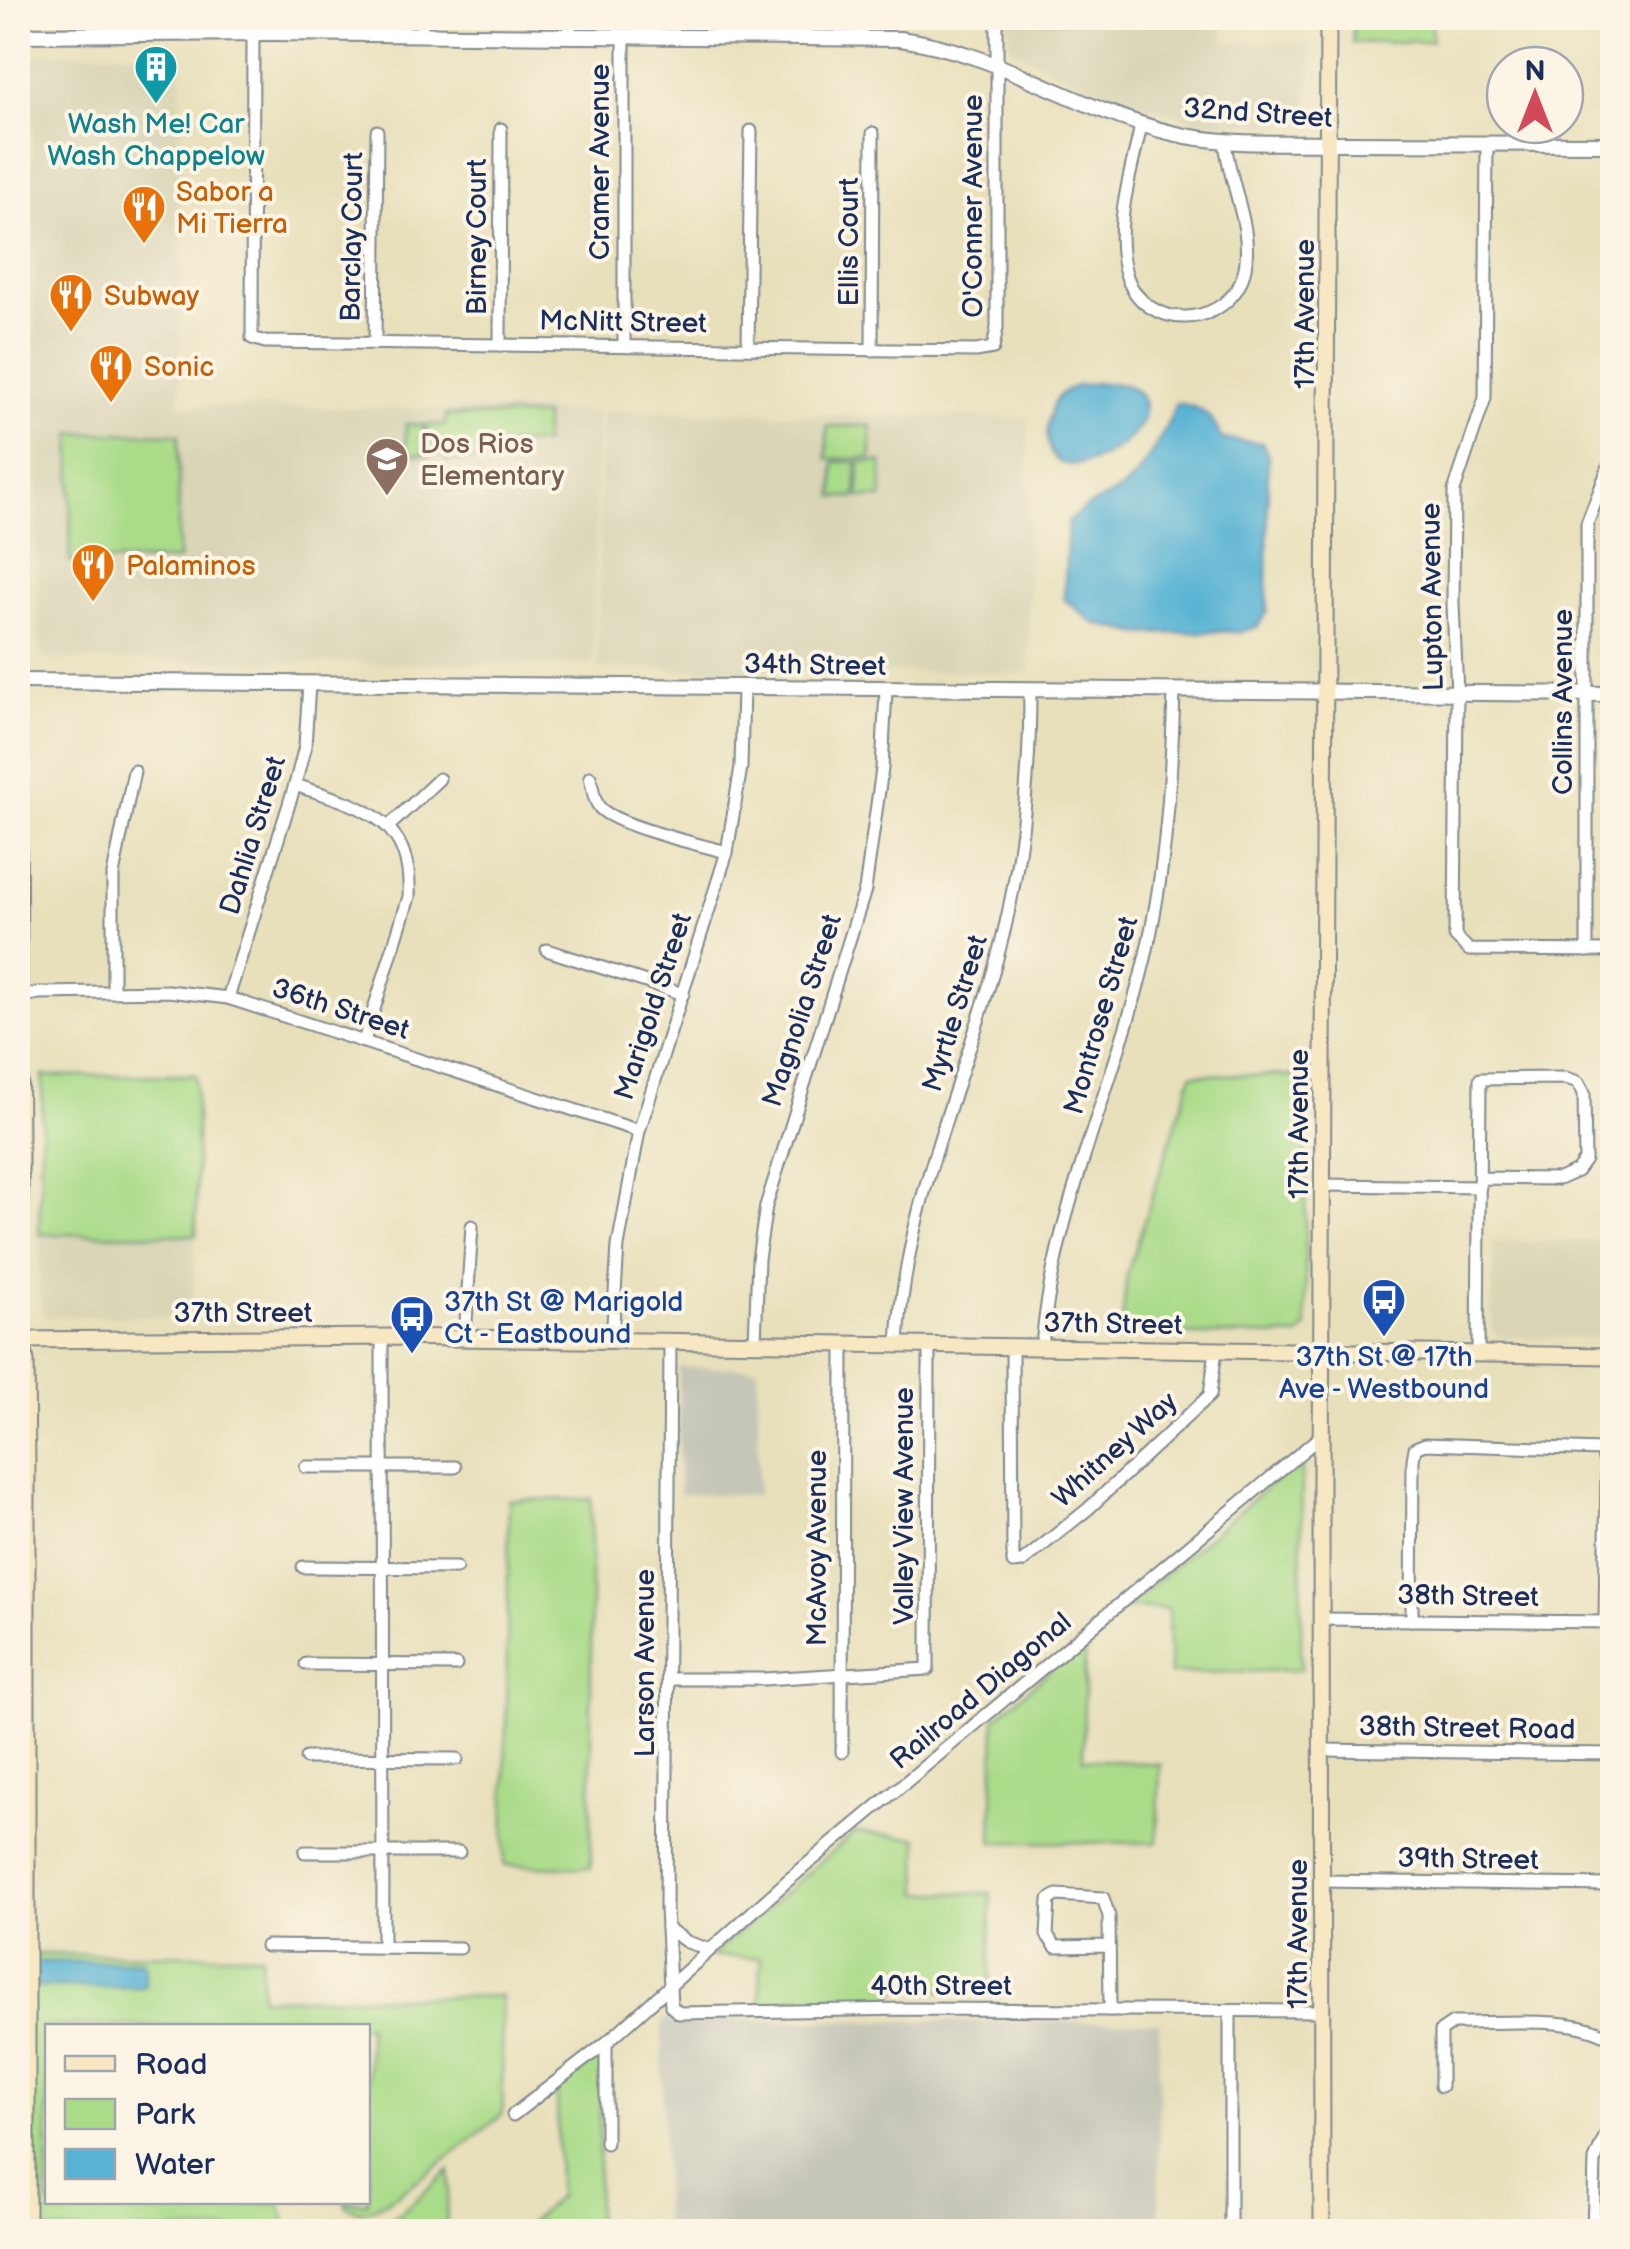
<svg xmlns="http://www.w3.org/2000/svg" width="1630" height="2249" font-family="'Balsamiq Sans',sans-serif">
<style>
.built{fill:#d9d5b6}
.industrial{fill:#c5c5b8}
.green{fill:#aadb89;stroke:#628574;stroke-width:2.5}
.water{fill:#57b2d4;stroke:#397099;stroke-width:2.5}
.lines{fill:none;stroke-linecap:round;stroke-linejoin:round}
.minor-casing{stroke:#82888c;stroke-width:15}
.tertiary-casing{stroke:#82888c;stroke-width:18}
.secondary-casing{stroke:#82888c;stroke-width:19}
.minor{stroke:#fff;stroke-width:11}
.tertiary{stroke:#fff;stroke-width:14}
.secondary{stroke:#f7e8c3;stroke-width:15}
.labels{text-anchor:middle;stroke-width:8;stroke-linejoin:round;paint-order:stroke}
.street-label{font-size:28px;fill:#1b2f5e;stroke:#fcf5e5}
.culture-label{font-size:28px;fill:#0d838f;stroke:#fcf5e5}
.food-label{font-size:28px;fill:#c56008;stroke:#fcf5e5;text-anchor:start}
.education-label{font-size:28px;fill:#785e54;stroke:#fcf5e5;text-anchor:start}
.transit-label{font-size:28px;fill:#164399;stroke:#fcf5e5;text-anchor:start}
</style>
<rect width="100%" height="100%" fill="#fcf5e5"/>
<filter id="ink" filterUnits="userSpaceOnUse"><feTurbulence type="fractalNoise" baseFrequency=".01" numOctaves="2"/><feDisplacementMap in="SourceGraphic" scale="20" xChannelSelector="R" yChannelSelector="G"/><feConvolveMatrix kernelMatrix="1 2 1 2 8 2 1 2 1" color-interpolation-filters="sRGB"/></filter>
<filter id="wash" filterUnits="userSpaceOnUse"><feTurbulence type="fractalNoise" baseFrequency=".0048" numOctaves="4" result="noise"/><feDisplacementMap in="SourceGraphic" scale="40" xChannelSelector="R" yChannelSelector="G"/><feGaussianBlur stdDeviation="2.25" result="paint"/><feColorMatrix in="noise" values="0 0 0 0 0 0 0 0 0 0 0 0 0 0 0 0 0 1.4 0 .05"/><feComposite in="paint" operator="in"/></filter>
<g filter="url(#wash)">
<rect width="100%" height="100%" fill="#e8e0bb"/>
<g class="built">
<polygon points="1010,19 1223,22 1224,42 1312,43 1308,119 1304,123 1288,124 1203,122 1138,106 1015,52 1009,42"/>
<polygon points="42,53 181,53 180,406 598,411 593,665 46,660 39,652 32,60"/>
<polygon points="602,411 1028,418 1029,673 597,668"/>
<polygon points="39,1234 196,1235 192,1317 46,1316 40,1310"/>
<polygon points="1612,1241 1612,1338 1499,1337 1492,1330 1493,1242"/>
</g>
<g class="industrial">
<polygon points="679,1367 758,1368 758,1495 679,1494"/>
<polygon points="662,2020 1159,2022 1159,2231 664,2231"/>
</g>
<g class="green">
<polygon points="1010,18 1223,18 1223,22 1010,19"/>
<polygon points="1352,18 1431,18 1432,41 1353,43"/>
<polygon points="446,415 544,416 544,443 481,444 480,461 446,461 445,452 444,455 426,455 426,425 445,425"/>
<polygon points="406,424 424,425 423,455 405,454"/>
<polygon points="827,426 871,426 871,458 827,459"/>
<polygon points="72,433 179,434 178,560 70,562"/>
<polygon points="834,462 857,462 856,497 834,497"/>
<polygon points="860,462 882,462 882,498 859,497"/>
<polygon points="1192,1074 1305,1076 1306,1327 1299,1336 1121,1334 1127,1274"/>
<polygon points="196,1075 196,1235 39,1234 43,1076"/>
<polygon points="1302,1458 1301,1670 1170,1674 1168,1609 1124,1608"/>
<polygon points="591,1499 591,1868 504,1865 509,1500"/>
<polygon points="1075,1649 1085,1649 1083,1759 1160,1764 1157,1843 992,1842 995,1718"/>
<polygon points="855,1832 918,1838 919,1893 991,1893 990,1992 895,1989 893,1998 760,2005 761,1958 711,1956"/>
<path d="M26 1954 261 1955V1998L501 1996 503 2114C479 2133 386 2211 362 2211 356 2211 351 2208 346 2207L345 2202H368V2026H48V2202H280L288 2231H27Z"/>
<polygon points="602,2051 596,2231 503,2232 521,2231 558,2197 557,2090"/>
<polygon points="1612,2145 1612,2231 1604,2231 1604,2184"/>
<polygon points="450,2170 446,2225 472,2231 379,2231"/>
</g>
<g class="water">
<path d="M1097 383C1107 383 1119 383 1128 386 1135 389 1141 395 1143 402 1154 435 1089 473 1062 463 1039 453 1046 408 1061 394 1071 385 1085 385 1097 383Z"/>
<path d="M1176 403C1203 407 1211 415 1222 439L1263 443 1268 456 1267 612 1257 627 1243 631 1141 634 1094 623 1064 599 1068 522C1088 503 1100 502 1122 489 1140 478 1170 424 1176 403Z"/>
<polygon points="140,1961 145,1963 145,1986 141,1987 39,1987 35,1982 35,1964 38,1962"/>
</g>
</g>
<g filter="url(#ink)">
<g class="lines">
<defs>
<g id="minor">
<polyline points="722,18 722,37"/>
<polyline points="859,18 859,38"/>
<polyline points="253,33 252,338 265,342 976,351 993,348 997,328 997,18"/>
<polyline points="422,35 422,18"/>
<polyline points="570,37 570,18"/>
<path d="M1141 125C1132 171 1111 230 1127 277 1147 335 1234 328 1245 268 1253 225 1228 182 1225 140"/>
<polyline points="1487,143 1485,398 1454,491 1453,604 1457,693 1455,936 1469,950 1612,951"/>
<polyline points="375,343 377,131"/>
<polyline points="500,345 501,129"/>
<polyline points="624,346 624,38"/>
<polyline points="748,348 751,131"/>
<polyline points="872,350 873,133"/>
<path d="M590 777C593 787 593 800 600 808 617 826 700 845 727 852"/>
<path d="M295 785C359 806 413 816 409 897L364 1041"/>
<polyline points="389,826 439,779"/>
<polyline points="547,950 683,994"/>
<polyline points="1587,951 1587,524 1612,458"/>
<polyline points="113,992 113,875 134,771"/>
<polyline points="19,997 39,993 168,991 228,998 639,1131"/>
<polyline points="228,998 295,785 305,746 309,684"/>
<polyline points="1323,1185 1480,1187"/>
<polyline points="382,1337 383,1947"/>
<polyline points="465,1338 472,1226"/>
<polyline points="612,1340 618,1246 639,1131 727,852 741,767 743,688"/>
<polyline points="670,1341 666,1908 671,2006 679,2013 906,2009 1322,2011"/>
<polyline points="755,1343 758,1259 766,1206 865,890 882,769 886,690"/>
<path d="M898 1344C904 1211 961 1088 996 962 1021 874 1030 783 1030 691"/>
<polyline points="1012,1345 1013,1563 1022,1562 1088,1509 1210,1395 1216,1350"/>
<path d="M1042 1346C1052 1225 1103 1110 1136 993 1164 895 1171 794 1174 692"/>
<polyline points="1478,1354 1480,1079 1566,1078 1578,1082 1584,1093 1585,1160 1577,1171 1559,1179 1480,1178"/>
<polyline points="306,1467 455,1467"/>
<polyline points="303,1567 456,1568"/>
<polyline points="1322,1619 1608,1622"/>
<polyline points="1412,1620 1413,1460 1415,1448 1425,1444 1601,1450 1607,1468 1605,1622"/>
<polyline points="306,1664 456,1665"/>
<polyline points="670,1679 764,1679 928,1669 929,1344"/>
<polyline points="1321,1750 1612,1754"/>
<polyline points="842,1752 843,1344"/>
<polyline points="306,1758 457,1759"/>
<polyline points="305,1852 459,1852"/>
<polyline points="1322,1881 1612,1885"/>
<polyline points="667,1928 687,1942 708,1949"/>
<polyline points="266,1946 460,1948"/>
<polyline points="1108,1946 1056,1947 1047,1935 1049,1900 1057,1895 1103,1898 1109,1916 1110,2010"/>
<path d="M1441 2086V2031L1453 2023C1498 2024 1575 2014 1612 2039"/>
<polyline points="513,2115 606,2043 786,1882 1322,1435"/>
<polyline points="606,2143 606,2043"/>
<polyline points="1230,2232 1230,2011"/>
<polyline points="1593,2232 1595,2160 1612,2120"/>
</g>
<g id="tertiary">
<path d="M18 35 272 33 900 39C999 52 1076 110 1172 133 1225 146 1284 142 1339 143 1430 144 1521 144 1612 144"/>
<polyline points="18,681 1612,694"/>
</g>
<g id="secondary">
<polyline points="18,794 21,1338 26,1361 27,1475 27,2232"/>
<polyline points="18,1340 391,1337 1612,1356"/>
<polyline points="1322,2232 1321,1484 1328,18"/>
</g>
</defs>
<use href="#minor" class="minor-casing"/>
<use href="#tertiary" class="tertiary-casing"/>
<use href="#secondary" class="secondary-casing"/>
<use href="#minor" class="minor"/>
<use href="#tertiary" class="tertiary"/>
<use href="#secondary" class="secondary"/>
</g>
</g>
<defs>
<symbol id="building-pin" viewBox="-11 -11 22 30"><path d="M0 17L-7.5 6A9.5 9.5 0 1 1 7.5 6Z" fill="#0f9aa8" stroke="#fcf5e5"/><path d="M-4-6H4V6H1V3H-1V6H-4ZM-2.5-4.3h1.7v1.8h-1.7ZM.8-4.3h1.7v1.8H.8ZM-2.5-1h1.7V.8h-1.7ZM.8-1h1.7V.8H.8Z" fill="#fff"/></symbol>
<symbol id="restaurant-pin" viewBox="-11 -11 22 30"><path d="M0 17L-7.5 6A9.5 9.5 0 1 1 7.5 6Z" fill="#e8710a" stroke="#fcf5e5"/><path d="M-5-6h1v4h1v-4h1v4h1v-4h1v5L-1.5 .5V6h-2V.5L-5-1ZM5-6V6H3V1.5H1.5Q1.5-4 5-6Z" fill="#fff"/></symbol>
<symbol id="school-pin" viewBox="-11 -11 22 30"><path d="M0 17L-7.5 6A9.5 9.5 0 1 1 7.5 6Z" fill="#8d6e63" stroke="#fcf5e5"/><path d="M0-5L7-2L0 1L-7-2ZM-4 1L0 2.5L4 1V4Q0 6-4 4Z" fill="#fff"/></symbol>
<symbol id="bus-pin" viewBox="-11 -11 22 30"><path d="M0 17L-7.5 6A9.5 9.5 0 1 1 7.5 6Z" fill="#1a4fb4" stroke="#fcf5e5"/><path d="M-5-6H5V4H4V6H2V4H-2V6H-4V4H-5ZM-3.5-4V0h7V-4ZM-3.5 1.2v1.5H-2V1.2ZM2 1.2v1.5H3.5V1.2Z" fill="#fff"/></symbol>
</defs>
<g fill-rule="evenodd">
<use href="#building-pin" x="131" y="42" width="50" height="68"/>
<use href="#restaurant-pin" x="119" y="182" width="50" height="68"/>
<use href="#restaurant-pin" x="46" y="270" width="50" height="68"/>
<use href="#restaurant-pin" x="86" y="341" width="50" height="68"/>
<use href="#school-pin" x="362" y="434" width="50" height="68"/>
<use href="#restaurant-pin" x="68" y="540" width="50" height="68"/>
<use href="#bus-pin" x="1359" y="1275" width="50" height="68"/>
<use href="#bus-pin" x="387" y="1292" width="50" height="68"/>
</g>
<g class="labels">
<g class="street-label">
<text transform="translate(1258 112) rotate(4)" y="10">32nd Street</text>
<text transform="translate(599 162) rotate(-90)" y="10">Cramer Avenue</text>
<text transform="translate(972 206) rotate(-90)" y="10">O'Conner Avenue</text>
<text transform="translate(351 237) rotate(-89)" y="10">Barclay Court</text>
<text transform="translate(476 237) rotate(-90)" y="10">Birney Court</text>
<text transform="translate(848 242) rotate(-90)" y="10">Ellis Court</text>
<text transform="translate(1304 314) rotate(-90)" y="10">17th Avenue</text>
<text transform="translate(623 321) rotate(1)" y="10">McNitt Street</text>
<text transform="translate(1431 597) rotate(-91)" y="10">Lupton Avenue</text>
<text transform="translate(815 664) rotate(1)" y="10">34th Street</text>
<text transform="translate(1562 702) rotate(-90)" y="10">Collins Avenue</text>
<text transform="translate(252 835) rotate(-73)" y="10">Dahlia Street</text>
<text transform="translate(652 1006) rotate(-72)" y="10">Marigold Street</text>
<text transform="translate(341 1008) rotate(18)" y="10">36th Street</text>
<text transform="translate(801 1010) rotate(-72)" y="10">Magnolia Street</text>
<text transform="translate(954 1013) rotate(-73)" y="10">Myrtle Street</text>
<text transform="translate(1100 1015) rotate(-74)" y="10">Montrose Street</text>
<text transform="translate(1298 1124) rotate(-90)" y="10">17th Avenue</text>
<text x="243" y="1322">37th Street</text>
<text transform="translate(1113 1323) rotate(1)" y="10">37th Street</text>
<text transform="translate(1114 1449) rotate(-42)" y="10">Whitney Way</text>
<text transform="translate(903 1506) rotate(-90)" y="10">Valley View Avenue</text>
<text transform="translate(816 1548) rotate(-90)" y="10">McAvoy Avenue</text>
<text transform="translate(1468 1595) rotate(1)" y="10">38th Street</text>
<text transform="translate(644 1663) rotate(-90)" y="10">Larson Avenue</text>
<text transform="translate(980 1690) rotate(-40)" y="10">Railroad Diagonal</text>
<text transform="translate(1467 1727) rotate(1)" y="10">38th Street Road</text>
<text transform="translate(1468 1858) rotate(1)" y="10">39th Street</text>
<text transform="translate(1297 1934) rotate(-90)" y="10">17th Avenue</text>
<text x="941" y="1995">40th Street</text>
</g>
<g class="culture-label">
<text x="156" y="133">Wash Me! Car<tspan x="156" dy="32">Wash Chappelow</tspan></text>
</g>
<g class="food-label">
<text x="176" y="201">Sabor a<tspan x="176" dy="32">Mi Tierra</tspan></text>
<text x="104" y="305">Subway</text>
<text x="144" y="376">Sonic</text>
<text x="126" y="575">Palaminos</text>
</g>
<g class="education-label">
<text x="420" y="453">Dos Rios<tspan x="420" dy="32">Elementary</tspan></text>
</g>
<g class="transit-label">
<text x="444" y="1311">37th St @ Marigold<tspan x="444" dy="32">Ct - Eastbound</tspan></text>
<text x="1384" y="1366" text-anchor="middle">37th St @ 17th<tspan x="1384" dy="32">Ave - Westbound</tspan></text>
</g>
</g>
<rect width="1630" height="2249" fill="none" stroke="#fcf5e5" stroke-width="60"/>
<rect x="45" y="2024" width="325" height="180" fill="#fcf5e5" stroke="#a2a6af" stroke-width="2.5"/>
<rect x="65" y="2056" width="50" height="15" fill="#f7e8c3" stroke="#a2a6af" stroke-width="2.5"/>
<text x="135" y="2074" font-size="30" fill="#1b2f5e">Road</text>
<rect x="65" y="2099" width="50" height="30" fill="#aadb89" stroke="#a2a6af" stroke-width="2.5"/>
<text x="135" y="2124" font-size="30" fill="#1b2f5e">Park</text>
<rect x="65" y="2149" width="50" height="30" fill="#57b2d4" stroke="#a2a6af" stroke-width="2.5"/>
<text x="135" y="2174" font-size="30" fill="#1b2f5e">Water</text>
<g transform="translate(1535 95)"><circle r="48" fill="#fcf5e5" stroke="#a2a6af" stroke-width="2.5"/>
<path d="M0-8L18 38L0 25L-18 38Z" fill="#d1495b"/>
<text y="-15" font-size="28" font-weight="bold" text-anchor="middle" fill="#1b2f5e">N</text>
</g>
</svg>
